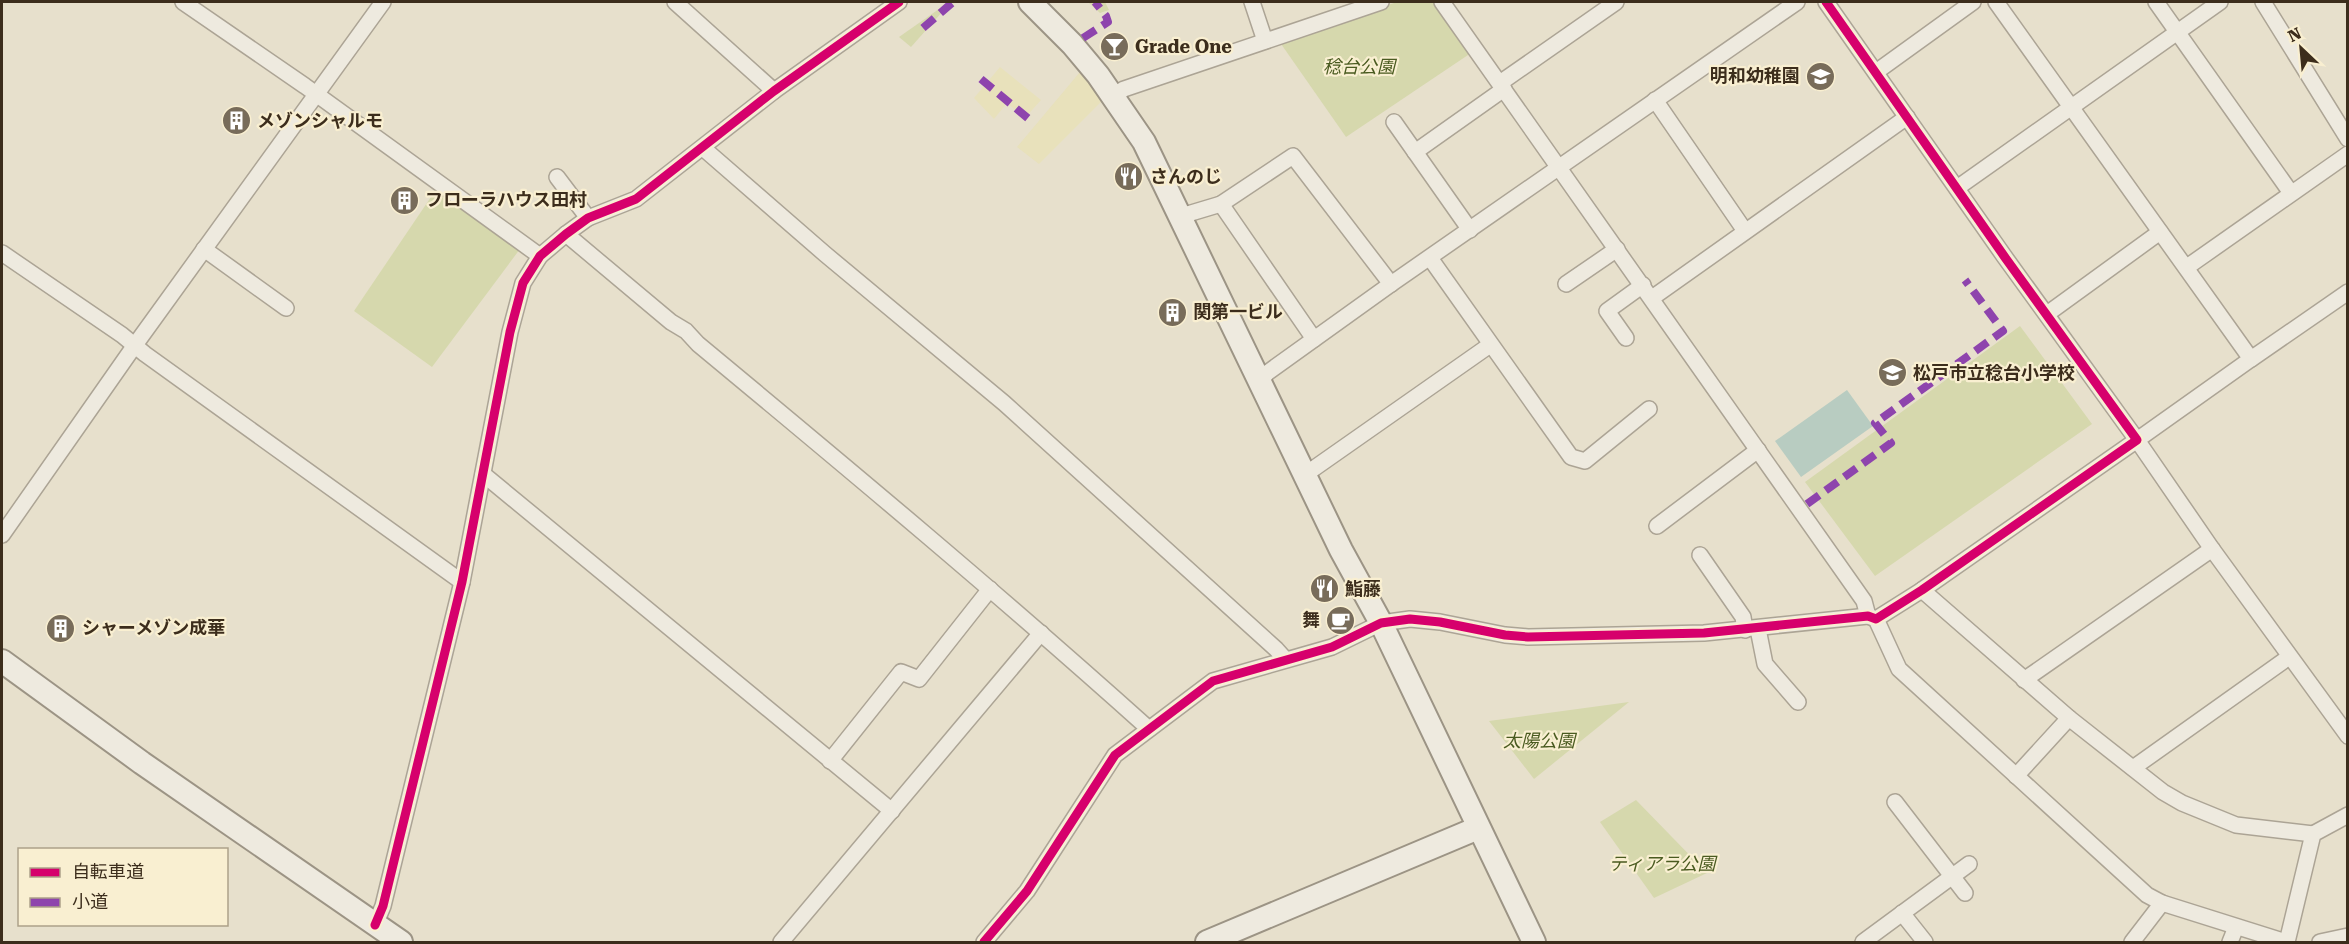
<svg xmlns="http://www.w3.org/2000/svg" width="2349" height="944" font-family="'Roboto Serif','Noto Sans JP',serif">
<style>
.farmland{fill:#e8e1bb}
.green{fill:#d6d8ad}
.water{fill:#b8ccc1}
.lines{fill:none;stroke-linecap:round;stroke-linejoin:round}
.street-casing{stroke:#aca495;stroke-width:18}
.secondary-casing{stroke:#9c9485;stroke-width:26}
.street{stroke:#eeeadf;stroke-width:15}
.secondary{stroke:#eeeadf;stroke-width:22}
.quiet{stroke:#8e44ad;stroke-width:8;stroke-dasharray:15 8;stroke-linecap:butt}
.cycleway-casing{stroke:#f9efd1;stroke-width:13}
.cycleway{stroke:#d6006c;stroke-width:9}
.labels{text-anchor:middle;stroke-width:4.5;stroke-linejoin:round;paint-order:stroke}
.poi-label{font-size:18px;font-weight:bold;fill:#3c2d1c;stroke:#f9efd1;text-anchor:start}
.park-label{font-size:18px;font-style:italic;fill:#4a5b20;stroke:#f9efd1}
</style>
<rect width="100%" height="100%" fill="#e7e0cc"/>
<g class="farmland">
<polygon points="1000,67 1041,100 1025,118 1007,103 994,119 974,98"/>
<polygon points="1080,72 1103,100 1039,164 1017,147"/>
</g>
<g class="green">
<polygon points="949,2 951,2 911,47 899,37"/>
<polygon points="1088,2 1105,2 1109,10 1100,13"/>
<polygon points="1397,2 1434,2 1471,53 1346,137 1279,41"/>
<polygon points="435,191 520,249 432,367 354,311"/>
<polygon points="2020,326 2092,424 1875,576 1805,482"/>
<polygon points="1629,702 1534,779 1489,721"/>
<polygon points="1636,800 1707,873 1654,898 1600,822"/>
</g>
<polygon class="water" points="1847,390 1873,426 1801,477 1775,441"/>
<g class="lines">
<defs>
<g id="street">
<polyline points="183,2 305,86 540,256"/>
<polyline points="675,2 774,91"/>
<polyline points="1252,2 1265,41"/>
<polyline points="1442,2 1864,601 1868,616"/>
<polyline points="1996,2 2251,359 2137,440 2212,549 2348,736"/>
<polyline points="2156,2 2291,193"/>
<polyline points="2263,2 2348,139"/>
<polyline points="1876,72 1973,2"/>
<polyline points="1500,83 1616,2"/>
<polyline points="1114,95 1124,89 1381,2"/>
<polyline points="1655,100 1745,231"/>
<polyline points="1394,122 1470,230"/>
<polyline points="703,148 825,254 1004,403 1276,649 1285,659"/>
<polyline points="1415,152 1504,89"/>
<polyline points="557,177 588,218"/>
<polyline points="1957,188 2220,2"/>
<polyline points="1221,204 1314,339"/>
<polyline points="1181,216 1221,204 1293,156 1391,284"/>
<path d="M566 234 671 322 686 331 698 344C850 470 1002 597 1149 729"/>
<polyline points="204,249 286,308"/>
<polyline points="2,253 122,335 145,354 462,582"/>
<polyline points="1430,258 1571,457 1585,461 1649,409"/>
<polyline points="2187,267 2348,154"/>
<polyline points="1566,284 1617,249"/>
<polyline points="1652,298 1907,117"/>
<polyline points="2047,314 2160,232"/>
<polyline points="1626,338 1607,311 1643,285"/>
<polyline points="2251,359 2348,292"/>
<polyline points="1261,380 1267,373 1391,284 1797,2"/>
<polyline points="483,474 892,811"/>
<polyline points="1306,474 1490,345"/>
<polyline points="1657,526 1758,450"/>
<polyline points="2,535 135,345 383,2"/>
<polyline points="1700,555 1743,617 1745,630"/>
<polyline points="1922,590 2069,718 2163,792 2182,803 2236,825 2313,834"/>
<polyline points="1876,619 1899,669 2147,895 2162,903 2286,942"/>
<polyline points="1758,629 1765,664 1798,702"/>
<polyline points="2024,680 2212,549"/>
<polyline points="830,761 901,672 919,679 990,589"/>
<polyline points="2133,768 2289,657"/>
<polyline points="2016,776 2069,718"/>
<polyline points="1895,802 1965,893"/>
<polyline points="1902,913 1925,942"/>
<polyline points="375,925 383,906 462,582 510,332 523,283 540,256 566,234 588,218 636,199 774,91 899,2"/>
<polyline points="781,942 1041,633"/>
<polyline points="984,942 1027,891 1115,755 1213,681 1332,647 1381,623 1410,619 1440,622 1505,635 1528,637 1704,633 1868,616 1876,619 1922,590 2137,440 2004,256 1826,2"/>
<polyline points="1863,942 1969,864"/>
<polyline points="2132,942 2162,903"/>
<polyline points="2230,942 2236,927"/>
<polyline points="2287,942 2313,834 2348,815"/>
<polyline points="2320,942 2348,936"/>
</g>
<g id="secondary">
<polyline points="1030,2 1072,44 1098,75 1144,142 1341,550 1381,623 1534,942"/>
<polyline points="2,661 142,763 401,942"/>
<polyline points="1207,942 1478,828"/>
</g>
</defs>
<use href="#street" class="street-casing"/>
<use href="#secondary" class="secondary-casing"/>
<use href="#street" class="street"/>
<use href="#secondary" class="secondary"/>
<g class="quiet">
<polyline points="923,28 953,2"/>
<polyline points="1083,38 1108,22 1106,16 1095,2"/>
<polyline points="981,79 1030,120"/>
<polyline points="1807,504 1891,443 1875,423 2003,331 1965,280"/>
</g>
<defs>
<g id="cycleway">
<polyline points="375,925 383,906 462,582 510,332 523,283 540,256 566,234 588,218 636,199 774,91 899,2"/>
<polyline points="984,942 1027,891 1115,755 1213,681 1332,647 1381,623 1410,619 1440,622 1505,635 1528,637 1704,633 1868,616 1876,619 1922,590 2137,440 2004,256 1826,2"/>
</g>
</defs>
<use href="#cycleway" class="cycleway-casing"/>
<use href="#cycleway" class="cycleway"/>
</g>
<defs>
<symbol id="bar-disc" viewBox="-11 -11 22 22"><circle r="9.5" fill="#786c5a" stroke="#f9efd1"/><path d="M-6-5H6L.8 .8V4.5H3.5V6h-7V4.5H-.8V.8Z" fill="#fff"/></symbol>
<symbol id="school-disc" viewBox="-11 -11 22 22"><circle r="9.5" fill="#786c5a" stroke="#f9efd1"/><path d="M0-5L7-2L0 1L-7-2ZM-4 1L0 2.5L4 1V4Q0 6-4 4Z" fill="#fff"/></symbol>
<symbol id="building-disc" viewBox="-11 -11 22 22"><circle r="9.5" fill="#786c5a" stroke="#f9efd1"/><path d="M-4-6H4V6H1V3H-1V6H-4ZM-2.5-4.3h1.7v1.8h-1.7ZM.8-4.3h1.7v1.8H.8ZM-2.5-1h1.7V.8h-1.7ZM.8-1h1.7V.8H.8Z" fill="#fff"/></symbol>
<symbol id="restaurant-disc" viewBox="-11 -11 22 22"><circle r="9.5" fill="#786c5a" stroke="#f9efd1"/><path d="M-5-6h1v4h1v-4h1v4h1v-4h1v5L-1.5 .5V6h-2V.5L-5-1ZM5-6V6H3V1.5H1.5Q1.5-4 5-6Z" fill="#fff"/></symbol>
<symbol id="cafe-disc" viewBox="-11 -11 22 22"><circle r="9.5" fill="#786c5a" stroke="#f9efd1"/><path d="M-5.5-4.5H6V0H3Q3 3.5 0 3.5H-2.5Q-5.5 3.5-5.5 0ZM3-3.2v2h1.7v-2ZM-6 4.5H4V6H-6Z" fill="#fff"/></symbol>
</defs>
<g fill-rule="evenodd">
<use href="#bar-disc" x="1098" y="30" width="33" height="33"/>
<use href="#school-disc" x="1804" y="60" width="33" height="33"/>
<use href="#building-disc" x="220" y="104" width="33" height="33"/>
<use href="#restaurant-disc" x="1112" y="160" width="33" height="33"/>
<use href="#building-disc" x="388" y="184" width="33" height="33"/>
<use href="#building-disc" x="1156" y="296" width="33" height="33"/>
<use href="#school-disc" x="1876" y="356" width="33" height="33"/>
<use href="#restaurant-disc" x="1308" y="572" width="33" height="33"/>
<use href="#cafe-disc" x="1324" y="604" width="33" height="33"/>
<use href="#building-disc" x="44" y="612" width="33" height="33"/>
</g>
<g class="labels">
<g class="poi-label">
<text x="1135" y="53">Grade One</text>
<text x="1800" y="82" text-anchor="end">明和幼稚園</text>
<text x="257" y="127">メゾンシャルモ</text>
<text x="1150" y="183">さんのじ</text>
<text x="425" y="206">フローラハウス田村</text>
<text x="1193" y="318">関第一ビル</text>
<text x="1913" y="379">松戸市立稔台小学校</text>
<text x="1345" y="595">鮨藤</text>
<text x="1320" y="626" text-anchor="end">舞</text>
<text x="82" y="634">シャーメゾン成華</text>
</g>
<g class="park-label">
<text x="1359" y="73">稔台公園</text>
<text x="1539" y="747">太陽公園</text>
<text x="1662" y="870">ティアラ公園</text>
</g>
</g>
<rect width="2349" height="944" fill="none" stroke="#3c2d1c" stroke-width="6"/>
<rect x="18" y="848" width="210" height="78" fill="#f9efd1" stroke="#ada189" stroke-width="1.5"/>
<rect x="30" y="868" width="30" height="9" fill="#d6006c" stroke="#ada189" stroke-width="1.5"/>
<text x="72" y="878" font-size="18" fill="#3c2d1c">自転車道</text>
<rect x="30" y="898" width="30" height="9" fill="#8e44ad" stroke="#ada189" stroke-width="1.5"/>
<text x="72" y="908" font-size="18" fill="#3c2d1c">小道</text>
<g transform="translate(2301 48) rotate(334)" stroke="#f9efd1" stroke-width="4.5" paint-order="stroke">
<path d="M0-4.5L10 22L0 15L-10 22Z" fill="#3c2d1c"/>
<text y="-9" font-size="16" font-weight="bold" text-anchor="middle" fill="#3c2d1c">N</text>
</g>
</svg>
